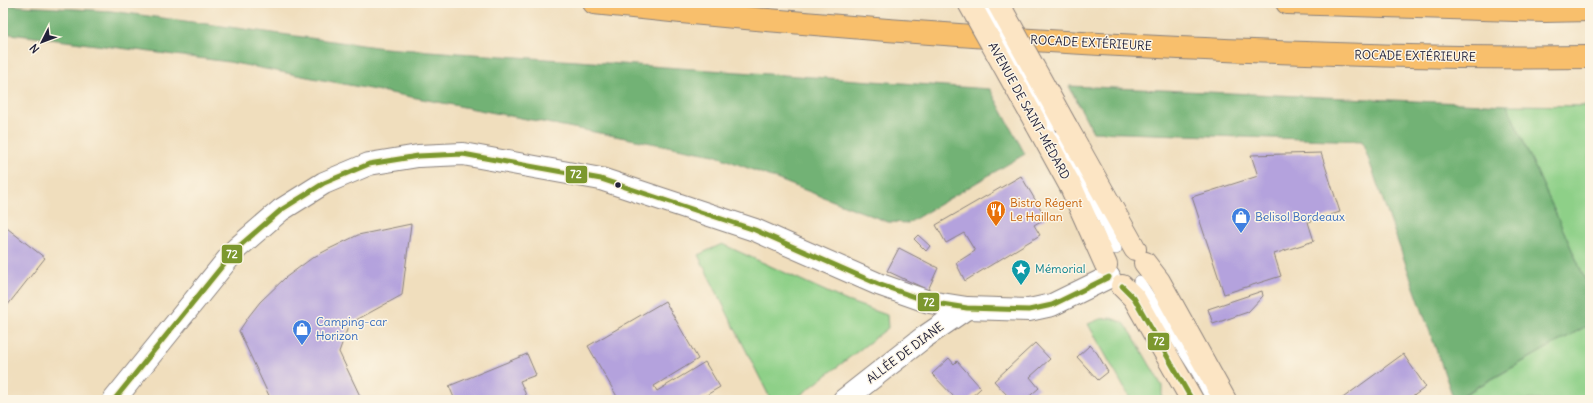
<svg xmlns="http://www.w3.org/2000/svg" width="1593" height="403" font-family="Delius,sans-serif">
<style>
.green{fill:#8ed088;stroke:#587962}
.forest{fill:#72b274;stroke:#4a6a58}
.building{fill:#b4a2dd}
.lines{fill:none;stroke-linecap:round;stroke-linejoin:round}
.lane-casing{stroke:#89807c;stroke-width:12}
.street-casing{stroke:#89807c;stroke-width:24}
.secondary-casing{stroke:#89807c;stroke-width:24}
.highway-casing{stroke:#89807c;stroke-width:24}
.lane{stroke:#fff;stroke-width:11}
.street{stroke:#fff;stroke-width:22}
.secondary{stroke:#fce5c4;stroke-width:22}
.highway{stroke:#f8bf6c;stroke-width:22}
.lane-bridge-casing{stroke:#89807c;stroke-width:12;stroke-linecap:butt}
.secondary-bridge-casing{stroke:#89807c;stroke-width:24;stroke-linecap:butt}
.lane-bridge{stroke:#fff;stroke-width:11}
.secondary-bridge{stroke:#fce5c4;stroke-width:22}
.bus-1-casing{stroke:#fcf5e5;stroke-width:8}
.bus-1{stroke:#7c982e;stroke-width:5}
.bus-dot{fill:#22223b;stroke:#fcf5e5;stroke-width:1.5}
.labels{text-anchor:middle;stroke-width:3;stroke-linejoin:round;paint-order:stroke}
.street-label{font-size:12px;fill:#22223b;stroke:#fcf5e5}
.food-label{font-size:12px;fill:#c56008;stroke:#fcf5e5;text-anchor:start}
.shop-label{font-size:12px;fill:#366cbe;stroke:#fcf5e5;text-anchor:start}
.culture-label{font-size:12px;fill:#0d838f;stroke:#fcf5e5;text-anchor:start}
.line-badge{stroke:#fcf5e5;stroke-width:1.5}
.badge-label{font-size:11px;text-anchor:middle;font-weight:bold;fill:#fff}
</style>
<rect width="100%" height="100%" fill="#fcf5e5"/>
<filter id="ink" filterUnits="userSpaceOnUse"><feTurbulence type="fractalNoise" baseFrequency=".025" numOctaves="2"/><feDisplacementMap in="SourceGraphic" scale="8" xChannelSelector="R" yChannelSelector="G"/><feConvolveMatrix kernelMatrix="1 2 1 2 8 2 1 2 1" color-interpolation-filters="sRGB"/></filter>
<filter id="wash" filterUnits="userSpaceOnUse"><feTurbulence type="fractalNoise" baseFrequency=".012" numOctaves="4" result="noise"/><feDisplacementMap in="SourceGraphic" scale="16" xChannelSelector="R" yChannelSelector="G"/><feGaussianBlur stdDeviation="0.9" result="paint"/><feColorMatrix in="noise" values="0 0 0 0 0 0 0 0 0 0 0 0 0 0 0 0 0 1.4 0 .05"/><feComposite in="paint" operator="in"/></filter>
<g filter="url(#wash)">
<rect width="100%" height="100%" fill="#f0debd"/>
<g class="green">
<polygon points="1507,105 1590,106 1590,290"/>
<polygon points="722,244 847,301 887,315 888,328 794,400 771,400 698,255"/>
<polygon points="1111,318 1124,323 1132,334 1162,386 1162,400 1131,400 1088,324 1100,319"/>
<polygon points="1590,324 1590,400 1455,400"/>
</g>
<g class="forest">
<polygon points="3,5 111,11 384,48 990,89 1025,154 908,223 888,222 714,155 229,62 3,33"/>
<polygon points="1069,86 1507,105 1590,290 1590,324 1454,400 1362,141 1093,132"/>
</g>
<g id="blocks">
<g class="building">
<polygon points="1321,153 1340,212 1308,222 1314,241 1274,254 1281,276 1224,294 1192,197 1258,176 1251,155"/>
<polygon points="1021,176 1046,218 1034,225 1040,235 965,281 956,263 975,251 964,233 946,243 936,225"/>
<polygon points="411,224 402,295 349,324 339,352 362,400 271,400 239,331 249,316 260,302 285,278 312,258 327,250 358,235"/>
<polygon points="3,225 45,258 3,311"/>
<polygon points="918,235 930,246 926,251 914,239"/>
<polygon points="899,248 938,268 928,290 887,271"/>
<polygon points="1262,291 1263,296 1248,312 1213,324 1208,309"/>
<polygon points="665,301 698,359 654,386 657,391 705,362 720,387 698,400 619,400 588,346"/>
<polygon points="1035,343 1050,359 1030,377 1039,388 1025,400 1002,400 1007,395 994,381"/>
<polygon points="1090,345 1097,353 1108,372 1098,380 1077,357"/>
<polygon points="527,354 536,375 520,381 528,400 455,400 449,386"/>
<polygon points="1403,354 1426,387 1408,400 1340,400"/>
<polygon points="949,358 954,364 957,361 981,388 968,400 957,400 932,374"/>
</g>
</g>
</g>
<g filter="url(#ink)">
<use href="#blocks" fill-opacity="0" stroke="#89807c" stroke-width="1"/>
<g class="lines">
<defs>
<g id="lane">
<polyline points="1051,125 1102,216 1116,249"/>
<polyline points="1139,281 1197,372 1212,400"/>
</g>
<g id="street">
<polyline points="114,400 236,249 281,210 324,183 369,164 418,156 463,154 601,179 755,230 878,284 929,302 967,308 1029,310 1052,305 1109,277"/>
<polyline points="844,400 923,338 967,308"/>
</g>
<g id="secondary">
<polyline points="1037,125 1071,187 1106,265"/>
<polyline points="1066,126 1135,249"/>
<polyline points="1145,263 1159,281 1225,400"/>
<polyline points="1122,286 1134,298 1192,400"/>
</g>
<g id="highway">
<path d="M594 3C789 24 984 39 1179 48 1316 54 1453 59 1590 57"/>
<polyline points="1287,3 1545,11 1590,10"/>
</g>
</defs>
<use href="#lane" class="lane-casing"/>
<use href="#street" class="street-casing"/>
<use href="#secondary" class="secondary-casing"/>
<use href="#highway" class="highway-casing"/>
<use href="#lane" class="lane"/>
<use href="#street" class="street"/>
<use href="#secondary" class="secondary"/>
<use href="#highway" class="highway"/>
<defs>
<polyline id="lane-bridge" points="983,3 1051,125"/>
<g id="secondary-bridge">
<polyline points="969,3 1037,125"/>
<polyline points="998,3 1066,126"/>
</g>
</defs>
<use href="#lane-bridge" class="lane-bridge-casing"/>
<use href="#secondary-bridge" class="secondary-bridge-casing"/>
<use href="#lane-bridge" class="lane-bridge"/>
<use href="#secondary-bridge" class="secondary-bridge"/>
<defs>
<g id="bus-1">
<polyline points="1122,286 1134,298 1192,400"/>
<polyline points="114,400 236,249 281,210 324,183 369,164 418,156 463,154 601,179 755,230 878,284 929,302 967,308 1029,310 1052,305 1109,277"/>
</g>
</defs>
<use href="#bus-1" class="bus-1-casing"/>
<use href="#bus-1" class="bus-1"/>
</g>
</g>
<defs>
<symbol id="restaurant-pin" viewBox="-11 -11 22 30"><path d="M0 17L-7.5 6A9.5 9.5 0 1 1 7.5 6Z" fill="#e8710a" stroke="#fcf5e5"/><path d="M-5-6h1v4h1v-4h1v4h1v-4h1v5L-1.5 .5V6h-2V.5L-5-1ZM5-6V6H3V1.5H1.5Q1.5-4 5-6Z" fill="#fff"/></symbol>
<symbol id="shop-pin" viewBox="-11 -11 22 30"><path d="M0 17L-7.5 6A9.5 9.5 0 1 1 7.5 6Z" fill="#3f7fe0" stroke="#fcf5e5"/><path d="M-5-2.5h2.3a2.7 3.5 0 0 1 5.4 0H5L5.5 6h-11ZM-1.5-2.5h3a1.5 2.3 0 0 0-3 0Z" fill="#fff"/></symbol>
<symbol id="sight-pin" viewBox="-11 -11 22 30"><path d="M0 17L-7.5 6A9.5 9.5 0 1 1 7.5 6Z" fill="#0f9aa8" stroke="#fcf5e5"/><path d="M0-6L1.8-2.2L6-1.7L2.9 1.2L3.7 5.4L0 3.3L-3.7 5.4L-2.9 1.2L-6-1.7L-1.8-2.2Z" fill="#fff"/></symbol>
</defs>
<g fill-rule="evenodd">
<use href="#restaurant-pin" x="985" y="199" width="22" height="30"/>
<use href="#shop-pin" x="1230" y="206" width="22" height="30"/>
<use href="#sight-pin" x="1010" y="258" width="22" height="30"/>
<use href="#shop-pin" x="291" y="318" width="22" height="30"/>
</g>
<circle class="bus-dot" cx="618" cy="185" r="3.5"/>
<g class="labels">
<g class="street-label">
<text transform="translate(1091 43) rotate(3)" y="4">ROCADE EXTÉRIEURE</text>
<text transform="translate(1415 56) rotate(1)" y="4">ROCADE EXTÉRIEURE</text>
<text transform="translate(1029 111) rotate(61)" y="4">AVENUE DE SAINT-MÉDARD</text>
<text transform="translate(905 353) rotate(-37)" y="4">ALLÉE DE DIANE</text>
</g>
<g class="food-label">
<text x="1010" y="207">Bistro Régent<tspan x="1010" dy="14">Le Haillan</tspan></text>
</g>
<g class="shop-label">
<text x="1255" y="221">Belisol Bordeaux</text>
<text x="316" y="326">Camping-car<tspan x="316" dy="14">Horizon</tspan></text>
</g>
<g class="culture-label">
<text x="1035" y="273">Mémorial</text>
</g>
</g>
<g class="line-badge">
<rect x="565" y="165" width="23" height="19" rx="4" fill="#7c982e"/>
<rect x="221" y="244" width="22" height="20" rx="4" fill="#7c982e"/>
<rect x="917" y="292" width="23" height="20" rx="4" fill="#7c982e"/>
<rect x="1147" y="332" width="23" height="19" rx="4" fill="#7c982e"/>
</g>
<g class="badge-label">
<text x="576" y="178">72</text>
<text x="232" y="258">72</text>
<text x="929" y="306">72</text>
<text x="1159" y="345">72</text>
</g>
<rect width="1593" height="403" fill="none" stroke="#fcf5e5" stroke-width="16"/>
<g transform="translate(42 42) rotate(228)" stroke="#fcf5e5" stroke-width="3" paint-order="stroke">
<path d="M0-3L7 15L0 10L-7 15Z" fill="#22223b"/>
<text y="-6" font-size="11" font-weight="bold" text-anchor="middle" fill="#22223b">N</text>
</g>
</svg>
